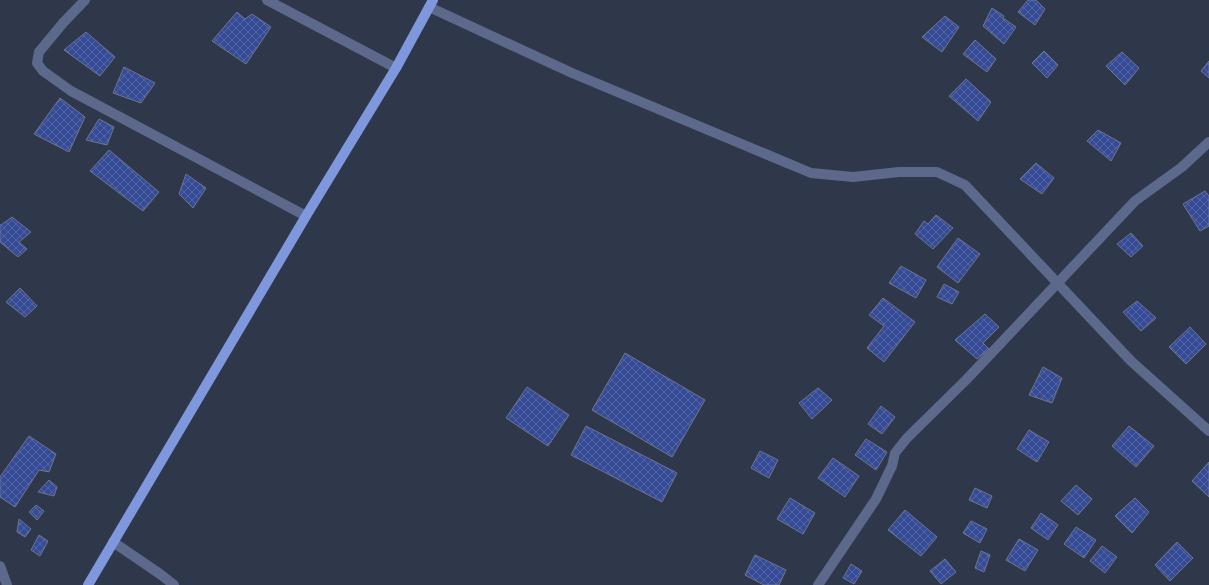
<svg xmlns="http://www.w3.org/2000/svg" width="1209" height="585" font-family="'Source Serif 4',serif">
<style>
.building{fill:url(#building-cross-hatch);stroke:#6e768c}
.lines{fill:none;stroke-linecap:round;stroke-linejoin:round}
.minor{stroke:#5c698b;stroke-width:10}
.major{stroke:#7f97dd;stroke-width:10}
</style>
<defs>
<pattern id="building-cross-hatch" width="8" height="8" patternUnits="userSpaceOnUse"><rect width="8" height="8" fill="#364b96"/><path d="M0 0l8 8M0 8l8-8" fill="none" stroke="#5365a5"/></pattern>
</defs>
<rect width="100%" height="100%" fill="#2f374a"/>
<g class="building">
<polygon points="1028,0 1036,0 1045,9 1035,25 1018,12"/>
<polygon points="992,8 1004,16 1003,18 1016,27 1004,44 983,26"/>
<polygon points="237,12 245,19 252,14 271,27 246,64 212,41"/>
<polygon points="945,16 959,27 942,52 922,37"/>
<polygon points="86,32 115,57 100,76 64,50"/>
<polygon points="975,40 996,59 987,72 963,54"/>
<polygon points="1044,51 1058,65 1047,78 1032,63"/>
<polygon points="1122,52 1139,68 1125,85 1106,66"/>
<polygon points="1209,61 1209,78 1201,71"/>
<polygon points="124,67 155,83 141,103 113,93"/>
<polygon points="966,79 991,102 978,121 949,96"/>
<polygon points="60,98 85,117 69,152 34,134"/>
<polygon points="99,119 114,127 107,145 86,140"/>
<polygon points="1098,130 1121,143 1111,161 1087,141"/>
<polygon points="109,150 159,192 143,211 90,171"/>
<polygon points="1036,163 1054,178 1042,194 1020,179"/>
<polygon points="186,174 206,188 193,208 179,194"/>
<polygon points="1205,191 1209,196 1209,226 1200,231 1183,204"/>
<polygon points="936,215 953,228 933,249 915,234 924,221 928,224"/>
<polygon points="12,217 31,232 19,242 27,249 18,257 0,242 0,225 1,225"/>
<polygon points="1131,233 1143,246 1131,257 1117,244"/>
<polygon points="958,238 980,254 958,283 937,267"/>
<polygon points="901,266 926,280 916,298 889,283"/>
<polygon points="944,284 959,292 952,304 937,297"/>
<polygon points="20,288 37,306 25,317 6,302"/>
<polygon points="883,298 915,322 884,362 867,348 884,326 869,315"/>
<polygon points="1137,301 1156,318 1141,331 1123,312"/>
<polygon points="985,314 999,327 983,343 989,349 977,359 955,340"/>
<polygon points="1190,327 1206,344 1186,364 1169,347"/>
<polygon points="625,353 705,400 672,457 592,410"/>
<polygon points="1043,367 1062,378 1052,403 1029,395"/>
<polygon points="527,387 569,415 548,446 506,418"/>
<polygon points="818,388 832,400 812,419 799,403"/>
<polygon points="881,406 895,417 882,434 868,424"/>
<polygon points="586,426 677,473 662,502 571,455"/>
<polygon points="1129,426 1154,446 1136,467 1112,446"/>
<polygon points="1029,430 1049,442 1037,462 1017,449"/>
<polygon points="29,436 56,454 49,472 39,470 15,507 0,497 0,477"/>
<polygon points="866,439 887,452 876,470 855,455"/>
<polygon points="760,451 778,460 769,478 751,468"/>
<polygon points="833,458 859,476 845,497 818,478"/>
<polygon points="1209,462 1209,497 1192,481"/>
<polygon points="49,480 57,487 54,496 38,492"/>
<polygon points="1076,485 1092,499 1078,515 1061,501"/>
<polygon points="975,488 992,496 987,508 969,500"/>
<polygon points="790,498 815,513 803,534 777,519"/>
<polygon points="1135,498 1149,512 1132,533 1115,516"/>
<polygon points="36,505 44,511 37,520 29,512"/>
<polygon points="905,510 937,537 921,556 888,530"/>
<polygon points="1041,513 1058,525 1048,540 1031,528"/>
<polygon points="19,519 31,529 25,537 17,532"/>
<polygon points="971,521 987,529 980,543 963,533"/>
<polygon points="1076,527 1096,540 1084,558 1064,544"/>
<polygon points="39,535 48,541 40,556 31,550"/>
<polygon points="1019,539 1038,550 1025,571 1006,560"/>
<polygon points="1177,542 1193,558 1170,581 1155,565"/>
<polygon points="1102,546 1117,557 1105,573 1090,561"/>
<polygon points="981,551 990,555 984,572 975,568"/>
<polygon points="755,555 786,570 779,585 764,585 745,575"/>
<polygon points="945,559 956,572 941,584 930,571"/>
<polygon points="851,564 862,571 854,584 843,578"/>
</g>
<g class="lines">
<g class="minor">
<polyline points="85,0 63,23 39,52 37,63 43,71 71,91 306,216"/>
<polyline points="267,0 396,68"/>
<polyline points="429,7 572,73 811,173 853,177 899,172 937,172 965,185 1131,361 1209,431"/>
<polyline points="113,542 160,574 174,585"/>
<polyline points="0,566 7,585"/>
<polyline points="818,585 876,499 892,466 895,453 907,438 966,380 1135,201 1182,167 1209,142"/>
</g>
<polyline class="major" points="88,585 306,216 396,68 433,0"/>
</g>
</svg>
